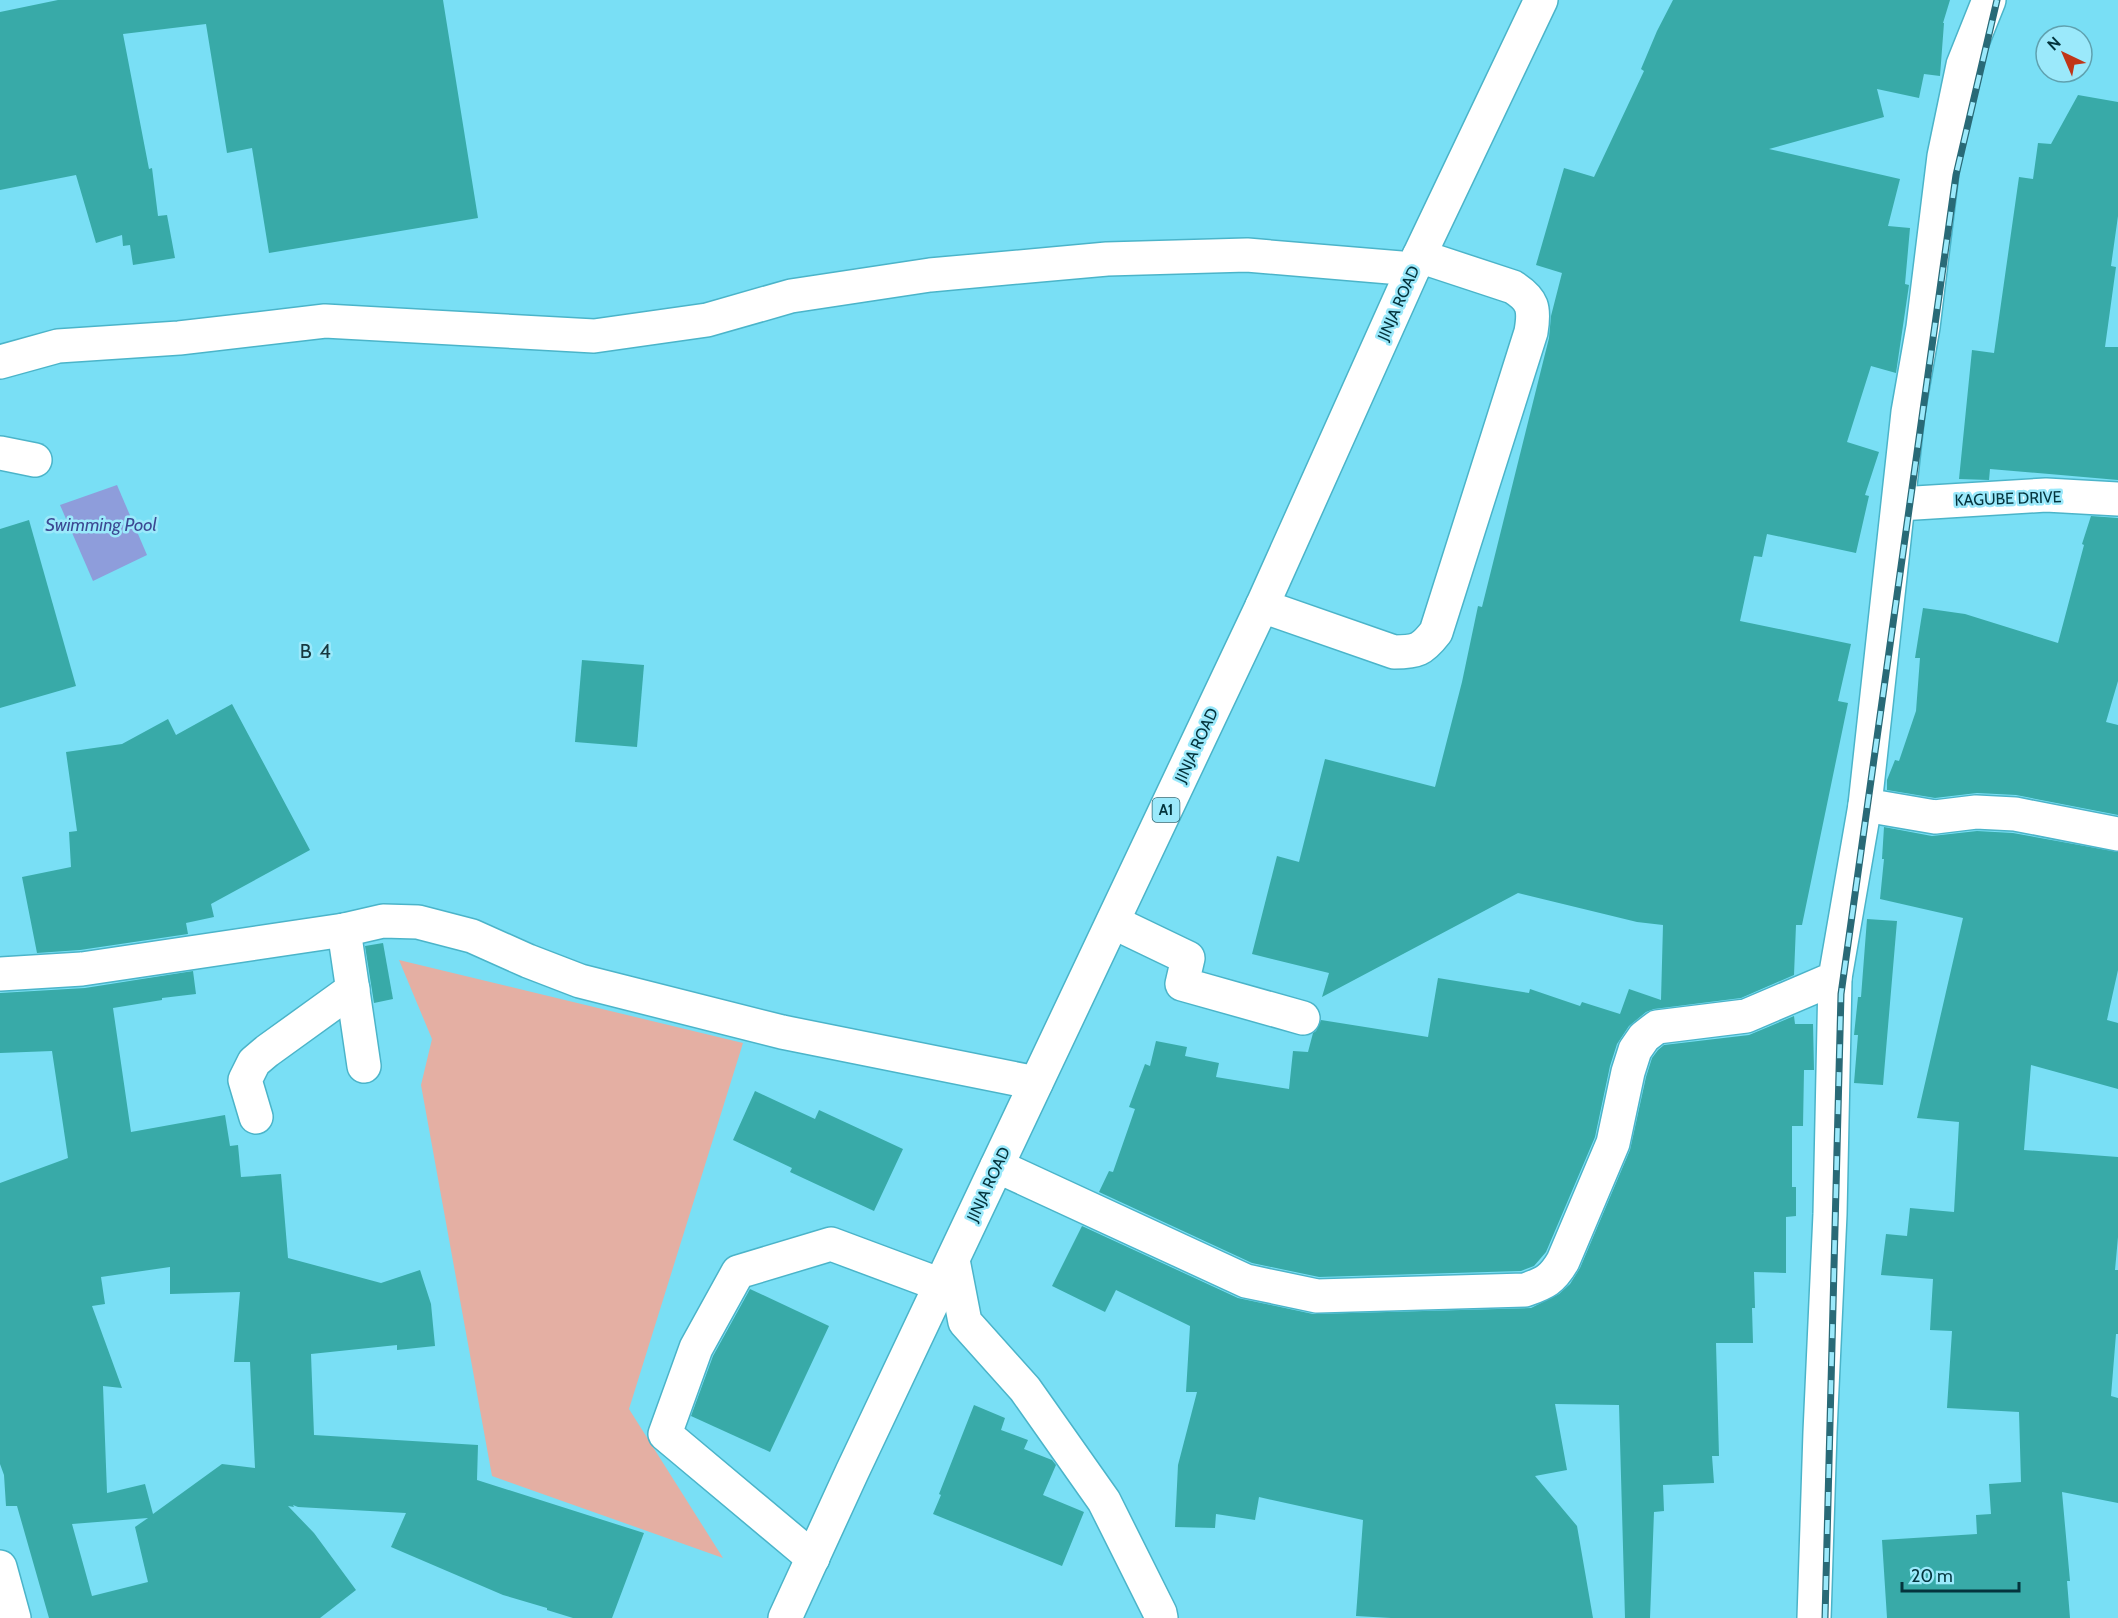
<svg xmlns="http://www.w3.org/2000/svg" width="2118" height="1618" font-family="Cabin,sans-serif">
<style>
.green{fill:#e4afa3}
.water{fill:#8e9ddb}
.building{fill:#38aaa8;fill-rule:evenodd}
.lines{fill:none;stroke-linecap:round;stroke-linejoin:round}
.minor-casing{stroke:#4bb4c9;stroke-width:36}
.highway-casing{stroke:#4bb4c9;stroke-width:36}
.minor{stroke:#fff;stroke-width:33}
.highway{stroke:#fff;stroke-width:33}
.rail-casing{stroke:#296a77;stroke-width:7}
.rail{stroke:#9be9fb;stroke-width:4.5;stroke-dasharray:14;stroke-linecap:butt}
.labels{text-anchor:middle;stroke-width:5;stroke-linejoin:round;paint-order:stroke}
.shield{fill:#9be9fb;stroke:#316a76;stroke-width:1.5}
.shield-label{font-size:15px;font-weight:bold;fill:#04343d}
.street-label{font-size:16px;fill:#04343d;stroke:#9be9fb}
.water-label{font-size:18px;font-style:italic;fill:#3c4892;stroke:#9be9fb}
.quarter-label{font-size:20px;letter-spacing:1.5px;fill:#17383f;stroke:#9be9fb}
</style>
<rect width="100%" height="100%" fill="#79dff5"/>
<polygon class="green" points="399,960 743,1043 629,1409 723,1558 492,1476 421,1085 432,1039"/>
<polygon class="water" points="117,485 147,555 93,581 60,505"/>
<g class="building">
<polygon points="58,0 443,0 478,218 269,253 252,148 227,153 206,24 123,34 149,169 152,168 158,216 167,215 175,258 133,265 130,245 123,246 122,235 96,243 76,175 0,190 0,12"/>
<polygon points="1673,0 1950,0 1943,23 1944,23 1940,76 1924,74 1919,98 1877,89 1884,117 1769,149 1900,179 1888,226 1910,228 1905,284 1909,285 1896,373 1871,366 1847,442 1879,452 1865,495 1869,496 1856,553 1767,534 1762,557 1754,556 1740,621 1851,644 1838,701 1848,703 1802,925 1796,925 1794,975 1741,998 1654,1009 1646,1012 1629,1026 1617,1044 1610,1066 1595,1137 1546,1252 1534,1266 1521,1271 1319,1277 1252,1263 1099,1192 1109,1171 1113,1172 1135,1109 1129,1107 1145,1064 1150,1066 1156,1041 1187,1047 1185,1056 1219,1063 1216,1077 1289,1089 1293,1051 1308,1052 1313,1033 1316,1031 1321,1020 1428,1037 1438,978 1529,993 1530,989 1580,1006 1582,1002 1620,1014 1629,989 1661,1000 1663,925 1637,922 1518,893 1322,997 1329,973 1252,954 1277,856 1299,862 1325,759 1435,787 1462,682 1478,606 1482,607 1549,338 1551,316 1562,273 1536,265 1564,168 1594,177 1644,71 1641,69 1657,31"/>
<polygon points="2078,95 2118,102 2118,216 2111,266 2116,267 2105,347 2118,347 2118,480 1990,469 1989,480 1959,479 1972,350 1994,353 2019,177 2033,179 2038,143 2051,144"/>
<polygon points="2091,516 2118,518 2118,681 2106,722 2118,725 2118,815 2016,795 1977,793 1935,798 1887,790 1887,780 1895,760 1899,761 1916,711 1920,658 1915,658 1923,608 1965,614 2058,643 2084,545 2082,544"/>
<polygon points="29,520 76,686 0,708 0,529"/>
<polygon points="582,660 644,665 637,747 575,742"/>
<polygon points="232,704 310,850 211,904 214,917 186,923 188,934 80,950 37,953 22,877 71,867 69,832 77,831 66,752 122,744 168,719 176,735"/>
<polygon points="1884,827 1932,836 1977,831 2013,833 2118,852 2118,970 2107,1020 2118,1023 2118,1089 2031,1065 2024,1150 2118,1157 2118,1237 2115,1270 2118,1270 2118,1334 2116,1334 2111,1396 2118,1398 2118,1503 2062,1492 2070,1581 2067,1581 2070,1618 1887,1618 1882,1540 1977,1534 1976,1515 1991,1514 1989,1484 2021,1482 2019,1412 1947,1408 1952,1331 1930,1330 1933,1279 1881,1275 1886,1234 1907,1236 1910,1208 1954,1212 1959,1122 1917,1118 1963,918 1880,899 1884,859 1882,859"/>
<polygon points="1867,919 1897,921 1883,1085 1854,1083 1858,1035 1854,1035 1858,997 1861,997"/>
<polygon points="383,943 393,999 374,1003 365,946"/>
<path d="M193 971 196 994 162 998V1000L113 1008 131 1132 225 1115 230 1146 238 1145 241 1177 281 1174 288 1258 381 1283 420 1270 431 1304 435 1346 397 1350V1345L311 1354 314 1435 478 1445 477 1480 644 1533 612 1618H573L547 1610V1608L503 1595 391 1547 406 1513 298 1507 293 1505 294 1507 288 1506 314 1533 356 1590 320 1618H49L17 1506H6L4 1475 0 1464V1183L68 1158 52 1051 0 1053V993L85 988ZM170 1267V1294L240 1292 234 1362H250L255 1468 222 1464 153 1514 145 1484 107 1493 103 1386 122 1388 92 1306 105 1304 101 1277ZM148 1518 135 1527 148 1582 92 1596 72 1524Z"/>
<polygon points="1794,1016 1795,1024 1813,1024 1814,1070 1804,1070 1803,1126 1792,1126 1792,1187 1796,1187 1796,1216 1786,1217 1786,1273 1754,1272 1755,1308 1752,1308 1753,1343 1716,1343 1719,1456 1712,1456 1714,1483 1663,1485 1664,1511 1654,1512 1650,1618 1625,1618 1619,1405 1555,1404 1567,1470 1535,1476 1577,1526 1593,1618 1391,1618 1356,1616 1363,1520 1259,1497 1255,1520 1216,1514 1215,1528 1175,1527 1178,1465 1197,1392 1186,1392 1190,1326 1116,1290 1105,1312 1052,1286 1082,1226 1238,1298 1313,1314 1531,1308 1559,1294 1570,1284 1580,1268 1630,1150 1646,1077 1652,1058 1658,1050 1664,1045 1749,1035"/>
<polygon points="755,1091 815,1119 819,1110 903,1149 874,1211 790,1172 792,1168 733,1140"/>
<polygon points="750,1289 829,1326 770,1452 691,1416 713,1356"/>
<polygon points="974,1405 1005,1418 1001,1430 1028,1440 1024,1449 1052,1460 1056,1465 1043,1495 1084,1512 1062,1566 933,1514 941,1495 939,1494"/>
</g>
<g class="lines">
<defs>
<g id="minor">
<polyline points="0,362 58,346 179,338 325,321 594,336 707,320 791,296 930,275 1107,259 1247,255 1413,269"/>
<polyline points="0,453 35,460"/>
<polyline points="1899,504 2046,495 2118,499"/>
<path d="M1262 606 1394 652C1417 652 1422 650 1436 632L1531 332C1535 308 1533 300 1513 287L1419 256"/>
<polyline points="1865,805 1935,817 1976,812 2015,814 2118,834"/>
<polyline points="1113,922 1188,958 1182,984 1303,1018"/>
<polyline points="344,930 364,1066"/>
<polyline points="0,974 82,969 344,930 383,921 418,922 472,936 528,961 580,981 782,1032 1036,1083"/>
<polyline points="256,1117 245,1080 254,1062 267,1051 353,989"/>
<path d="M997 1166 1246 1281 1317 1296 1525 1290C1545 1283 1552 1280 1563 1261L1613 1143 1628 1072 1635 1050 1644 1037 1657 1027 1746 1016 1835 978 1865 805 1908 412 1923 327 1944 156 1963 65 1989 0"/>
<polyline points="953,1260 965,1322 1025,1389 1104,1501 1160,1613 1161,1618"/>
<polyline points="813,1558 665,1434 696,1348 738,1272 831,1244 941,1285"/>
<polyline points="0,1567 14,1618"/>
<polyline points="1814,1618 1820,1432 1830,1214 1835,978"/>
</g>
<polyline id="highway" points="785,1618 852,1472 1262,606 1419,256 1541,0"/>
</defs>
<use href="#minor" class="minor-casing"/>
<use href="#highway" class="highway-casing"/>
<use href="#minor" class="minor"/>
<use href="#highway" class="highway"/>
<defs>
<polyline id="rail" points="1825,1618 1841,994 1956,175 1997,0"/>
</defs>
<use href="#rail" class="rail-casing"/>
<use href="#rail" class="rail"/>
</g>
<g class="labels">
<rect class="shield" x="1152.5" y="798" width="27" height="24" rx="4.5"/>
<g class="shield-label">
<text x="1166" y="815">A1</text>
</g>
<g class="street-label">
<text transform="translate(1398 303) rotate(-66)" y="6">JINJA ROAD</text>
<text transform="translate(2008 498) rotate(-2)" y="6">KAGUBE DRIVE</text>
<text transform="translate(1196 745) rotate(-65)" y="6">JINJA ROAD</text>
<text transform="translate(988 1184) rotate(-65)" y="6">JINJA ROAD</text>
</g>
<g class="water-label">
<text x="101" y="531">Swimming Pool</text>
</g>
<g class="quarter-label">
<text x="316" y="658">B 4</text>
</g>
</g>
<g transform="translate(2064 54) rotate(316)"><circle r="28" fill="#9be9fb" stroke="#5fa1af" stroke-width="1.5"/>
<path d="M0-4.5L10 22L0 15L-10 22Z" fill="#c03518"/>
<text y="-9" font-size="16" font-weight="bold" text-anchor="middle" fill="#04343d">N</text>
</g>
<path d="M1902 1582v9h117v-9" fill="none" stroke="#04343d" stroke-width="3"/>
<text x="1911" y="1582" font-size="18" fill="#04343d" stroke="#9be9fb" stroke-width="4.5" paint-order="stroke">20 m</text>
</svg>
